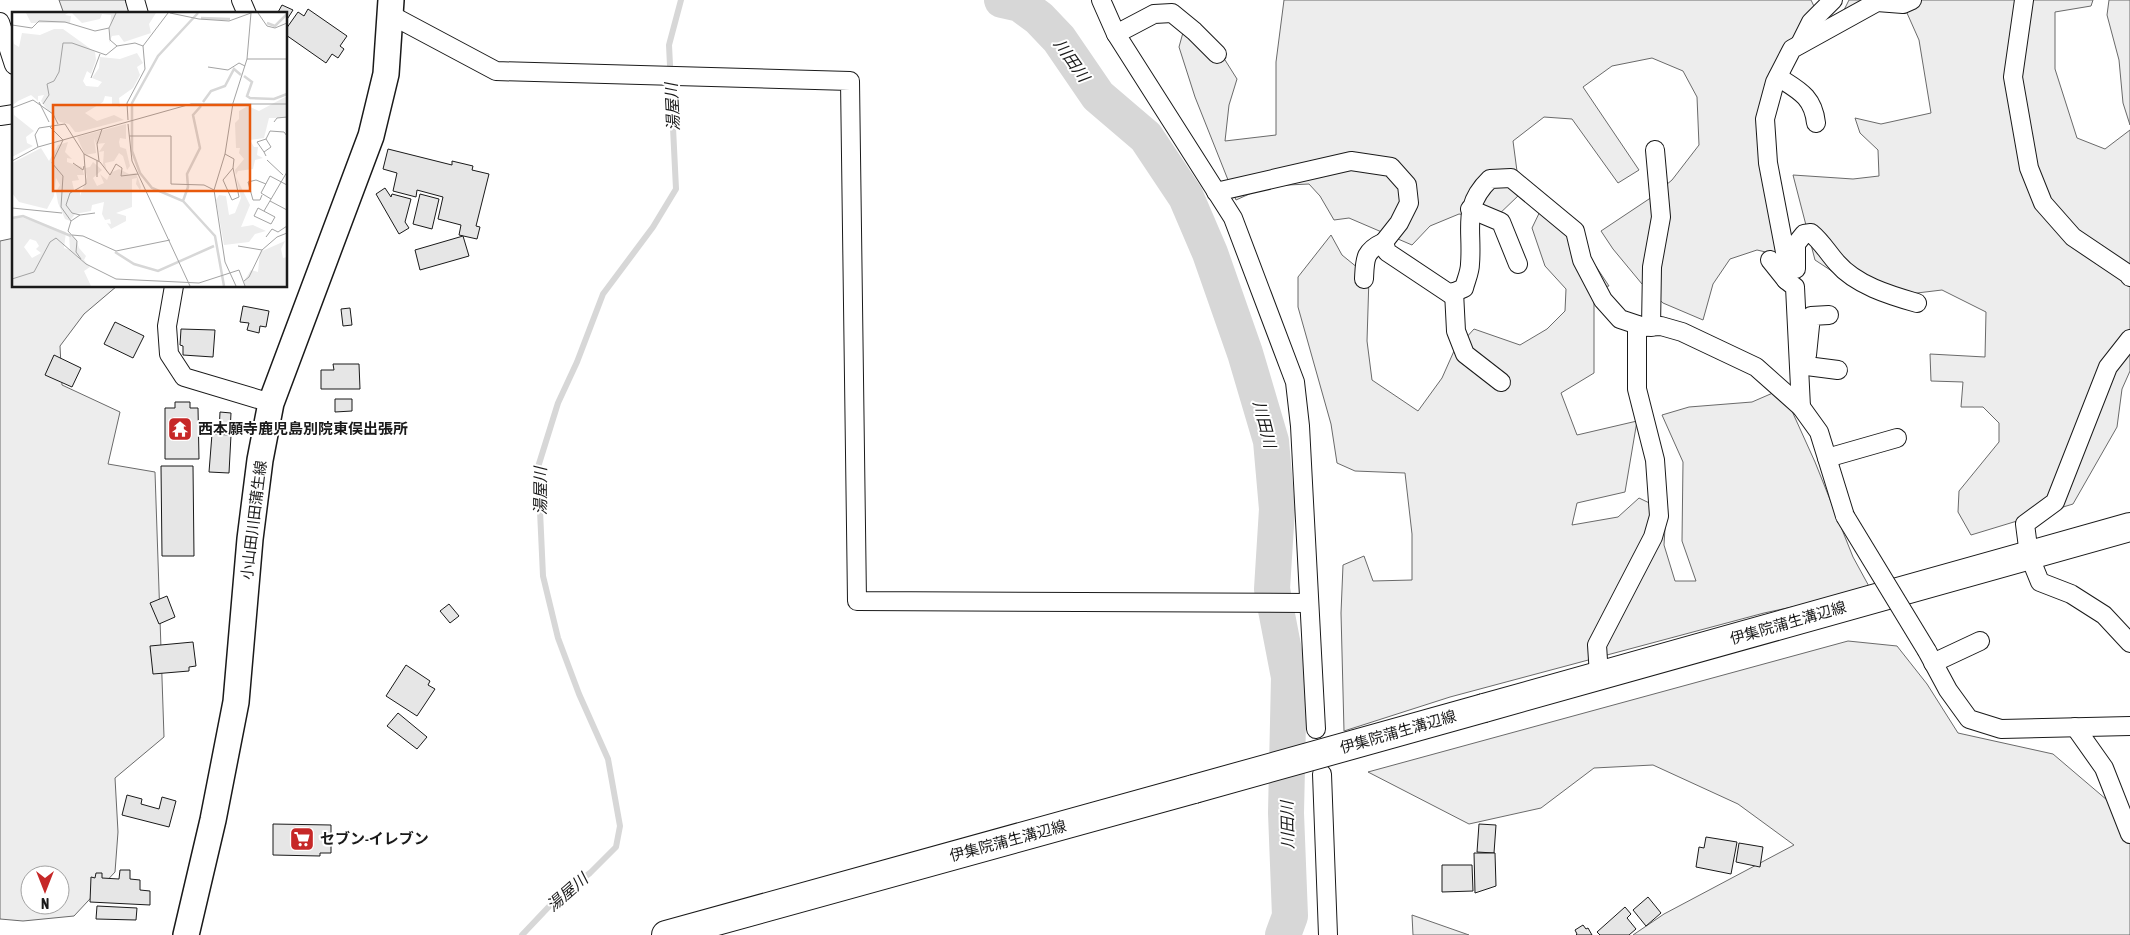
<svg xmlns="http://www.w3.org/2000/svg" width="2130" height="935" font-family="'Asap Condensed','Noto Sans JP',sans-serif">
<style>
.built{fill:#ededed;stroke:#6a6a6a;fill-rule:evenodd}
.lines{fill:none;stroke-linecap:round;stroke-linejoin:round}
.stream{stroke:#d7d7d7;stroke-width:6}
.river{stroke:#d7d7d7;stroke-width:36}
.building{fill:#e6e6e6;stroke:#1a1a1a}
.street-casing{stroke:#1a1a1a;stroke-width:20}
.secondary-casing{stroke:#1a1a1a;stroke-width:28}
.primary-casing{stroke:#1a1a1a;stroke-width:30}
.street{stroke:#fff;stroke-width:18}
.secondary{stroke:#fff;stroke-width:25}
.primary{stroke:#fff;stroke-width:28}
.street-bridge-casing{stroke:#1a1a1a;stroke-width:20;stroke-linecap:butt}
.primary-bridge-casing{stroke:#1a1a1a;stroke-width:30;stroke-linecap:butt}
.street-bridge{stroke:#fff;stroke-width:18}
.primary-bridge{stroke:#fff;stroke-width:28}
.labels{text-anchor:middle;stroke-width:4;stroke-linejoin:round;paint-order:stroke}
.poi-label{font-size:15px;font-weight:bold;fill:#1a1a1a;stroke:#fff;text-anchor:start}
.street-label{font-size:15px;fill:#1a1a1a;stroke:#fff}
.water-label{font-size:16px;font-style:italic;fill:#1a1a1a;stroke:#fff}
.inset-river{fill:none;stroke:#d7d7d7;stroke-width:2.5}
.inset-road{fill:none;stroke:#a3a3a3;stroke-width:1}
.view{fill:#e8590c;fill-opacity:0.15;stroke:#e8590c;stroke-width:2.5}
.inset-edge{fill:none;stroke:#1a1a1a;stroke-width:2.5}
</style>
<rect width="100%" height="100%" fill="#fff"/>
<g class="built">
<polygon points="59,0 125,0 131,14 64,14"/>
<polygon points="1284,0 1811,0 1820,19 1781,80 1763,156 1783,256 1757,250 1730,259 1713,284 1703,320 1663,303 1642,284 1613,249 1601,231 1649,199 1672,180 1699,145 1697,97 1683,71 1652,58 1612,66 1583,87 1639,170 1618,183 1572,119 1544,117 1513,141 1520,194 1494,219 1459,214 1430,226 1412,245 1349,218 1334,220 1320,196 1309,184 1267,186 1236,200 1195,97 1179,47 1187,18 1213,41 1237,79 1229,105 1225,141 1276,135 1276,62"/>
<polygon points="1849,0 2093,0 2091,6 2055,12 2055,69 2077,138 2105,149 2130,130 2130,371 2122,389 2117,427 2073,504 1971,535 1958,512 1959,491 1999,442 1999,423 1983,407 1961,407 1963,382 1931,381 1930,354 1985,357 1986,312 1942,290 1892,296 1847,281 1815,260 1793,175 1853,179 1879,176 1878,150 1860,133 1855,118 1881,124 1931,113 1919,40 1907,13 1890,1 1840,18"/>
<polygon points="2109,0 2130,0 2130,125 2123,103 2119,60 2107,15"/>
<polygon points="1544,203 1587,253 1609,286 1594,288 1594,373 1561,393 1577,435 1637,421 1625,492 1577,503 1572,525 1618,517 1639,498 1666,511 1664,545 1675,581 1696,581 1682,541 1683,462 1662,415 1689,407 1752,402 1782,389 1815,462 1853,557 1871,590 1764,613 1450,697 1344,731 1341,613 1343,565 1364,556 1373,581 1412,580 1412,534 1405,473 1355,471 1337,463 1331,424 1298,307 1298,277 1331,235 1342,255 1369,277 1367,341 1372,380 1418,411 1442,378 1454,351 1474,329 1520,345 1547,329 1565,311 1566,289 1545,266 1532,228"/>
<path d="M14 238V286H117L84 314 60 346 62 385 120 412 108 464 155 472 164 737 115 778 118 832 115 872 74 916 23 921 0 919V241ZM30 875H60V905H30Z"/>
<polygon points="1848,641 1897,646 1927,684 1958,733 2053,754 2107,800 2130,827 2130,935 1633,935 1664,914 1794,845 1738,804 1653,765 1594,768 1541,808 1469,824 1368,772"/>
<polygon points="1412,915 1469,935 1413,935"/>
</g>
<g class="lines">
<polyline class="stream" points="522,935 558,897 590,873 616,847 620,826 608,759 579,694 558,638 543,576 538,467 558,403 577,362 603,294 653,227 676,189 669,45 681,0"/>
<polyline class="river" points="1002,0 1020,4 1039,18 1059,39 1098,96 1146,137 1186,197 1210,253 1245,353 1271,441 1277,509 1272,589 1289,677 1286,813 1290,916 1283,935"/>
</g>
<g class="building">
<polygon points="282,5 293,10 286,21 286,14 277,14"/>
<polygon points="308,9 347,36 340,46 344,49 338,58 332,54 326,63 286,35 286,29 298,12 304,16"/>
<polygon points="388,149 452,165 452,161 473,166 472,170 489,174 476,226 480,227 477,239 459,235 461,225 438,219 443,197 417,190 416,197 393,191 397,173 383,169"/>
<polygon points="385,188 391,197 392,194 411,199 405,222 409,228 399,234 376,194"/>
<polygon points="420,194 439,199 432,229 413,224"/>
<polygon points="463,236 469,256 420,270 415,250"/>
<polygon points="243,306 269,311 266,327 260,326 259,333 247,330 249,323 240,322"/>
<polygon points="350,308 352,325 343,326 341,309"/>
<polygon points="115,322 144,336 133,358 104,344"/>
<polygon points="181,329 215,330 213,357 183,355 183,346 180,345"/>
<polygon points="54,355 81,368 72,387 45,375"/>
<polygon points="333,364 359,364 360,389 321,389 321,370 334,370"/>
<polygon points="335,399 352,399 352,411 335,412"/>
<polygon points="175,402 190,402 190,408 198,408 199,459 165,459 165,408 175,408"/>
<polygon points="220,412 231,413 230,432 219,432"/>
<polygon points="212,434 231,435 229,473 209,472"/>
<polygon points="161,466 193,466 194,556 162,556"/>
<polygon points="167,596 175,617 159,624 150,603"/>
<polygon points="449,604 459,616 450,623 440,611"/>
<polygon points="193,642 196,666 189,667 189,671 153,674 150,646"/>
<polygon points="406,665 430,681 428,685 435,689 417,716 386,696"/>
<polygon points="398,713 427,737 417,749 387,726"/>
<polygon points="127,795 142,799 141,804 159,809 162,797 176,801 169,827 122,815"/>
<polygon points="273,824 331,825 331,853 320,853 320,856 273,855"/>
<polygon points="1479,824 1496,825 1494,853 1477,852"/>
<polygon points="1706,837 1737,842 1731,874 1696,867 1699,847 1704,848"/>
<polygon points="1739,843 1763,847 1760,867 1736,862"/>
<polygon points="1474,853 1495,853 1496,886 1475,893"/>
<polygon points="1442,865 1472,865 1473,891 1442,892"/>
<polygon points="120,870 130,870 130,879 140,880 140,890 150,891 150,905 90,902 91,877 95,878 96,873 102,873 102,878 119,879"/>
<polygon points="1648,897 1661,913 1646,926 1633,910"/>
<polygon points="97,906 137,908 136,920 96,919"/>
<polygon points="1625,907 1631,914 1627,918 1636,929 1629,935 1600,935 1597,932"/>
<polygon points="1583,925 1586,929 1588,928 1592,935 1576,935 1577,934 1575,930"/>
</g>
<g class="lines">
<defs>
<g id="street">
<polyline points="135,0 139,14"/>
<polyline points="241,0 247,14"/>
<polyline points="1101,0 1116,34 1233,218 1295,382 1300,426 1316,729"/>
<polyline points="2024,0 2013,77 2029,168 2043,203 2073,237 2128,274 2130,277"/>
<polyline points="391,15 496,71 850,81 857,601 1308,603"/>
<polyline points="0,22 14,65"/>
<polyline points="1116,34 1154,14 1172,13 1194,31 1217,54"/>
<polyline points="1800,44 1811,22 1833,0"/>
<path d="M1778 77C1798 90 1813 96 1816 123"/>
<polyline points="0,116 14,114"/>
<path d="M1216 192 1351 161 1391 167 1407 185 1409 203 1399 223 1384 242 1387 252 1450 294 1464 288C1466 280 1470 272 1470 264 1473 228 1461 207 1490 179L1511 178 1575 231 1582 260 1603 300 1620 319 1644 327 1661 326 1682 332 1756 367 1801 407 1819 432 1845 516"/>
<polyline points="1470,209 1501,222 1518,264"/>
<polyline points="1770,260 1786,280"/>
<path d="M1796 269V244L1804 234 1811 233C1822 242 1828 253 1837 263 1856 285 1889 295 1917 303"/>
<path d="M1364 279C1365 259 1364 251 1384 242"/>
<polyline points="174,286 167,326 169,354 184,377 271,403"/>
<polyline points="1454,292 1456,331 1465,354 1501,382"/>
<polyline points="1651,327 1652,267 1661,217 1655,150"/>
<polyline points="2130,339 2108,367 2055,502 2025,524 2029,555 2040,582 2071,594 2104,615 2130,643"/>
<polyline points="1807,355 1811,316 1829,315"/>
<polyline points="1799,365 1838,370"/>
<polyline points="1801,407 1795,287 1786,280 1785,252 1768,163 1765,119 1775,82 1792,49 1877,2 1903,4 1912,0"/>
<polyline points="1827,458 1897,438"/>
<polyline points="1927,651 1948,690 1969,719 2001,729 2130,726"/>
<polyline points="1933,663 1980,641"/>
<polyline points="1599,675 1597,645 1653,537 1659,516 1655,460 1637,389 1637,325"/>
<polyline points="2075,727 2104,768 2130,834"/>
<polyline points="1322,774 1328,935"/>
</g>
<polyline id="secondary" points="186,935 213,820 236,702 250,539 260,460 271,403 371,136 386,74 391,0"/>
<g id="primary">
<polyline points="1484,708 2130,527"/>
<polyline points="666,935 1194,789"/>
</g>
</defs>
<use href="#street" class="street-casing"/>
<use href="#secondary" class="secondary-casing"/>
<use href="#primary" class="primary-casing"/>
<use href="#street" class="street"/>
<use href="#secondary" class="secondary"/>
<use href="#primary" class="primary"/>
<defs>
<polyline id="street-bridge" points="1845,516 1927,651"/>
<polyline id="primary-bridge" points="1194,789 1484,708"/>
</defs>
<use href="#street-bridge" class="street-bridge-casing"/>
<use href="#primary-bridge" class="primary-bridge-casing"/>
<use href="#street-bridge" class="street-bridge"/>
<use href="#primary-bridge" class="primary-bridge"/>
</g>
<defs>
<symbol id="temple-square" viewBox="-11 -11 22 22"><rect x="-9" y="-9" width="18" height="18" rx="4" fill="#c62828" stroke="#fff"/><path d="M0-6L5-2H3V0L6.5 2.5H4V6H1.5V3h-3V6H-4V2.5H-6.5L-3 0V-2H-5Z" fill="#fff"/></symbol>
<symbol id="supermarket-square" viewBox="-11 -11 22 22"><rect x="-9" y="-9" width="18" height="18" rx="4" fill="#c62828" stroke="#fff"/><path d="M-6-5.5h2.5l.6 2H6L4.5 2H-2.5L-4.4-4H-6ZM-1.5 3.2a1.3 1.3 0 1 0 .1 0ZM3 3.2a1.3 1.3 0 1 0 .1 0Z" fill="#fff"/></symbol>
</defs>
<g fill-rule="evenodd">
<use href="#temple-square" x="166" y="415" width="28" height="28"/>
<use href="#supermarket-square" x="288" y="825" width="28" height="28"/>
</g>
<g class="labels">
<g class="poi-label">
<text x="198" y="434">西本願寺鹿児島別院東俣出張所</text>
<text x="320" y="844">セブン-イレブン</text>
</g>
<g class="street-label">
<text transform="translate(254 520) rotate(-83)" y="5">小山田川田蒲生線</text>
<text transform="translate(1788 623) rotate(-16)" y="5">伊集院蒲生溝辺線</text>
<text transform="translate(1398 732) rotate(-16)" y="5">伊集院蒲生溝辺線</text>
<text transform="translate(1008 841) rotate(-15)" y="5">伊集院蒲生溝辺線</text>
</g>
<g class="water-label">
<text transform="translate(1072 60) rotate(55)" y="6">川田川</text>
<text transform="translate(672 107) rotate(-93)" y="6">湯屋川</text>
<text transform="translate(1265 424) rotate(76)" y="6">川田川</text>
<text transform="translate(540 491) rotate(-90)" y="6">湯屋川</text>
<text transform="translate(1287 825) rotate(-91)" y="6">川田川</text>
<text transform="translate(567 892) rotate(-41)" y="6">湯屋川</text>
</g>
</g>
<g transform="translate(12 12)">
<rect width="275" height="275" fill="#fff"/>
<path d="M14 1H56L53 3 59 4 58 11H19ZM60 1H144L137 12 139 21 112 30 107 23 100 24 97 31 99 3 90 2 88 7 70 11ZM42 17H51L83 40 84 48 79 62 75 59 71 69 74 74 86 75 90 70 80 66 87 56 88 45 108 47 125 41 131 51 125 55 128 63 121 76 107 86 108 95 100 92V85L93 84 91 90 73 101 85 109 102 103 112 108 67 120H63L57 112 48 110 33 95 29 89 32 83 26 84V89L19 83 6 89 1 93 2 103 22 119 14 125 15 131 21 134 0 145V21L2 32 7 35 10 21 28 23ZM275 84V112L274 106H257L252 126 238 128 242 135H246L245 143 251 146 243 148 241 157 226 159 224 163 223 158 232 147 227 141 228 136H224L223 111 227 107V99L236 94 247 99ZM114 112V127L108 126 107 130 108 135 114 137 118 154 115 158 111 144 107 141 102 149 93 151 95 161 91 152 92 139 87 140 93 131 84 132 82 126 84 141 73 143 65 125ZM56 130 53 140 60 147 55 146V150L70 155 72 163H65L67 168 60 169 62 178H68V184L75 165 73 156 78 155 81 150 90 158 81 166 85 174 92 171 88 162 95 168 98 161 107 157 117 162 124 161 129 175 128 178 124 172 125 166 120 167V195L104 201 114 204V209L99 217 95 211 99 212 98 207 93 208 90 202 92 190 80 193 79 199 63 202 58 209 53 207 46 191 44 180 48 173 44 166 42 184 35 197 7 190 0 181V151L29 136 37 149 46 133ZM224 165 238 193 229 215 241 213 254 219 243 222 237 230 212 233 204 188 207 183 214 184 217 203 223 201 229 186ZM6 204 54 220 52 236 58 238 57 222 64 227 67 236 74 244 72 248 78 255 72 259 79 274H0V205ZM18 227 24 229 27 234 24 237 29 241 20 246 12 235ZM273 229 269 237 271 246 275 245V274H233L232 269 239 258 246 260 248 240Z" fill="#ededed" fill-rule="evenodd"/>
<path class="inset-river" d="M186 1 146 44 120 91V139L128 161 140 176 171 189 203 224 212 274M189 6 218 7M255 11 263 14 275 2M232 64 240 70 235 84 238 86 262 87 275 82M191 90 199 79 213 74 222 57 229 63M171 189 176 175 175 162 188 136 181 103 189 94M0 206 11 204 59 224M103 240 122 252 146 259 202 234"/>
<path class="inset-road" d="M104 1 97 16 98 28 105 34 123 31 131 34M158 1 187 7 217 9 239 1M246 1 255 14 263 16 275 11M0 13 20 16 27 9 53 10 83 19 97 16M235 47H275M196 55 216 58 227 51 233 54M79 66 88 42M27 90 37 110M31 92 37 83 35 72 42 69 47 60 51 31H60L94 43 105 34M0 96 21 88 41 102 46 112M116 108 115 91 133 57 131 34 156 1M262 110 265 106 275 105M116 112 120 149 178 274M38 115 51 128 40 151 51 164 49 195 59 209M117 124H159V172L192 173 202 178M26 135 23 123 27 116 53 112 72 142 74 172 58 181 54 193 60 201 68 203 59 209 56 219 65 229 64 240 69 247M252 140 245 130 254 127M72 142 88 150 98 163 104 152 110 156 109 164 126 162M213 142 222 147 221 156 211 168 220 188 227 185 221 156M254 144 252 140 259 135 254 127 258 119 272 120 275 124M255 148 271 163M0 149 26 135 179 92H275M87 149 85 132 90 117M61 151 71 158 72 154M85 165V149M250 183 248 188H241L236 170 244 168 254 172M259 187 249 181 258 164 275 173M258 189 275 198M0 196 50 201M246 196 263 205 259 212 242 204ZM252 199 275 160M68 203 83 201M60 223 71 224 104 239 158 228M254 225 260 217 266 220 275 214M226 234 250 238M0 267 22 260 38 230 44 226 74 252 104 267 187 271 227 258 233 274M232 269 237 265 250 238 265 225 275 221M224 274 213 250 202 178 213 142 221 91 235 47 239 1"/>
<path class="view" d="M41 93H238V179H41Z"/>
<rect width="275" height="275" class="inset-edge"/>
</g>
<g transform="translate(45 890) rotate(180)"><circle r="24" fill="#ffffff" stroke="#a3a3a3"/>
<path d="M0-4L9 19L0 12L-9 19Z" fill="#c62828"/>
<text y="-8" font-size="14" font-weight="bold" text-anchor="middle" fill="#1a1a1a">N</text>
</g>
</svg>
